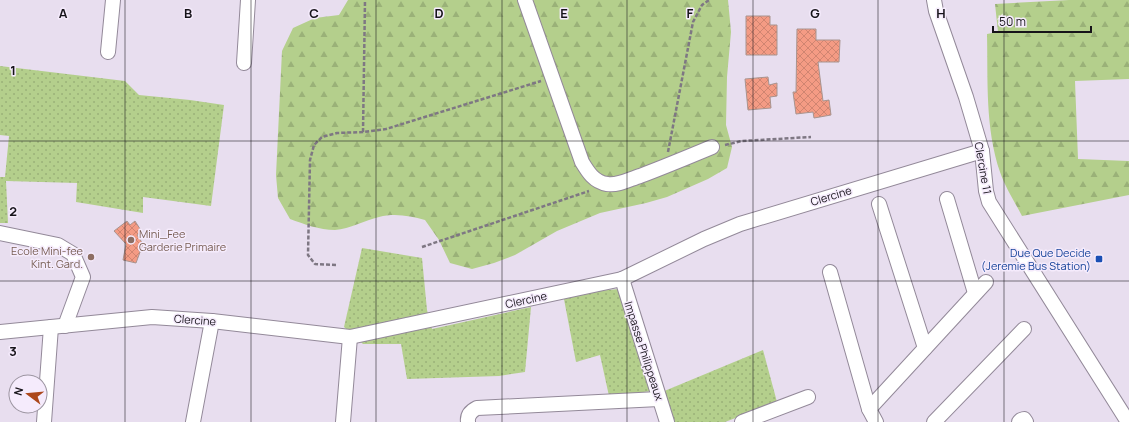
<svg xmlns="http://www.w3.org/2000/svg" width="1129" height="422" viewBox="0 0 1129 422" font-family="Manrope,sans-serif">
<defs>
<pattern id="grass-dots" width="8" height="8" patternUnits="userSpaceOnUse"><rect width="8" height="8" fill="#b4cf8c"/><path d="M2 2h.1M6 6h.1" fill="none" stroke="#9ab178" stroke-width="1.8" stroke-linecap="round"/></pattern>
<pattern id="forest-firs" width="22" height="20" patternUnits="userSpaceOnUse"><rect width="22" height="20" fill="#b4cf8c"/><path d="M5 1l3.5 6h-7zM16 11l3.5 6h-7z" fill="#9ab178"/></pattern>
<pattern id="building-cross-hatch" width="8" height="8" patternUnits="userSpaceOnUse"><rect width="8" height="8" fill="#f49b84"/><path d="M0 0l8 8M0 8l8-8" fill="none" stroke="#d08571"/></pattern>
</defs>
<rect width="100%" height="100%" fill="#e8deef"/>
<!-- grass -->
<g fill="url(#grass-dots)">
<path d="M0,66L125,81L139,95L190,100L224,105L211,206L143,197V213L76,202L77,183L6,181L8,223H0V177H5L9,136L0,135Z"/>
<path d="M362,248L422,258L427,310L432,329L531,307L525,372L499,376L407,379L401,344H363L344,327Z"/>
<path d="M619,289L652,391L609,396L600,355L576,362L563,294Z"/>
<path d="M763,350L777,402L725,422H673L662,392Z"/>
</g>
<!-- forest -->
<g fill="url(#forest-firs)">
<path d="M348,0H728L731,32L727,77L726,125L732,147L727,168L708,179L667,197L646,203L600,213L557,231L515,255L494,263L472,269L450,263L439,240L425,220C410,216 395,213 379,217C365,220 350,229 335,230C319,230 304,224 290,219L278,198L276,175L282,51L293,28L315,18L339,15Z"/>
<path d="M1069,0H1129V79L1075,81L1078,159L1129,161V195L1022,216C1015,202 1005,187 1000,172C985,128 988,80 987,34L998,32L995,4Z"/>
</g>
<!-- building -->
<g fill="url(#building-cross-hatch)" stroke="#a8948f">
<path d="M746,16H770V25H777V55H746Z"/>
<path d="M797,29H816V40H840L839,62H818L823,101L829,100L831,115L814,118L813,112L796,114L793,92H796Z"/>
<path d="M768,77L769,85L777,83V96L770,97L771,108L748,110L745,79Z"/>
<path d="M127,221L130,225L135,221L142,232L137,235L143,244L136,263L123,260L126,244L114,231Z"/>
</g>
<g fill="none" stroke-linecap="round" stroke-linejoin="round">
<defs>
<g id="minor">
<path d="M525,0L582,162C588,172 594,182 607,184C618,186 630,179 640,176C664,167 688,157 712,147"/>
<path d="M934,0L936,11L966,97L982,151L986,191L989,202L1128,422"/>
<path d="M108,52L113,0"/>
<path d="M244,63L248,0"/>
<path d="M947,199L975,293"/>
<path d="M879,204L925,348"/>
<path d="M0,233L58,245L73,254L83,277L65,326"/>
<path d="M830,272L869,409L876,422"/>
<path d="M622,279L667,422"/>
<path d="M0,332L152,317L212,321L350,337L622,279L704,239L740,224L982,151"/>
<path d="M869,409L986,282"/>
<path d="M44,422L51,327"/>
<path d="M193,422L212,321"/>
<path d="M343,422L350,337"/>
<path d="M468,422C467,415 471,411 477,408L659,399"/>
<path d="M742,422L808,397"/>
<path d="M934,422L1024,329"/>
<path d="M1019,422L1021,420L1024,419L1026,422"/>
</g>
</defs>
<!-- minor casing -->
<use href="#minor" stroke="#938999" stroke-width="16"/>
<!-- path -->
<g stroke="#7e7783" stroke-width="2.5" stroke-dasharray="4 2" stroke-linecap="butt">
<path d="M363,132L365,0"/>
<path d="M725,145L742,141L811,137"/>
<path d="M668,152L693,22L702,5L709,0"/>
<path d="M422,247L589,191"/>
<path d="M336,265L315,264L308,255L310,160L314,145L322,137L337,133L363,132L386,129L541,81"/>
</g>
<!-- minor -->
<use href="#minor" stroke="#fff" stroke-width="14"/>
</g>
<!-- grid -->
<path fill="none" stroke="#161319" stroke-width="1" stroke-opacity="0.55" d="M125,0V422M251,0V422M376,0V422M502,0V422M627,0V422M753,0V422M878,0V422M1004,0V422M0,141H1129M0,281H1129"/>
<!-- markers -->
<g fill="#8d6e63" stroke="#f5ebfc" stroke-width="1.5">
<circle cx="131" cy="240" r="4"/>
<circle cx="91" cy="257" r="4"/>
</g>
<rect fill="#1a4fb4" stroke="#f5ebfc" stroke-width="1.5" x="1095" y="255" width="8" height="8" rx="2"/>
<g text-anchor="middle" stroke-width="3" stroke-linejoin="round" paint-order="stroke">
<!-- street labels -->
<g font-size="11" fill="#161319" stroke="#f5ebfc">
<text transform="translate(983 168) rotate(80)" y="4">Clercine 11</text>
<text transform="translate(831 196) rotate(-17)" y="4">Clercine</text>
<text transform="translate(526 300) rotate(-12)" y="4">Clercine</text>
<text transform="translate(195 320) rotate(4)" y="4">Clercine</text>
<text transform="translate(644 351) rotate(72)" y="4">Impasse Philippeaux</text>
</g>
<!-- education labels -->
<g font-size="11" fill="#785e54" stroke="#f5ebfc" text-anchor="start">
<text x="139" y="238">Mini_Fee<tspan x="139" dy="13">Garderie Primaire</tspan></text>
<text x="83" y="255" text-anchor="end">Ecole Mini-fee<tspan x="83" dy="13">Kint. Gard.</tspan></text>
</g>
<!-- transit labels -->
<g font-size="11" fill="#164399" stroke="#f5ebfc" text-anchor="end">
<text x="1091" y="257">Due Que Decide<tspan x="1091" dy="13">(Jeremie Bus Station)</tspan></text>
</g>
</g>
<g font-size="13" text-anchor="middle" font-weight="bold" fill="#161319" stroke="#f5ebfc" stroke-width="3" stroke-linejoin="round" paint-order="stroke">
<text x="63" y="18">A</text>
<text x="188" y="18">B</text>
<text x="314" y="18">C</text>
<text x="439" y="18">D</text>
<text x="564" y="18">E</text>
<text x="690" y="18">F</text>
<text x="815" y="18">G</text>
<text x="941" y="18">H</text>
<text x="13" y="75">1</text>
<text x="13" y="216">2</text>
<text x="13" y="356">3</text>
</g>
<!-- north arrow -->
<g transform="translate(28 394) rotate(286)"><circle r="19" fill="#f5ebfc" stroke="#9c95a1"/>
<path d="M0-3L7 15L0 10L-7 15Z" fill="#ac471b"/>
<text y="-6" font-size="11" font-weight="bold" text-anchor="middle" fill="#161319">N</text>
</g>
<!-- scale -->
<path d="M993 26v6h98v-6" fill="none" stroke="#161319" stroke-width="2"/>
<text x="999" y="26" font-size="12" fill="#161319" stroke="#f5ebfc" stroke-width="3" paint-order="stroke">50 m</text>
</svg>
